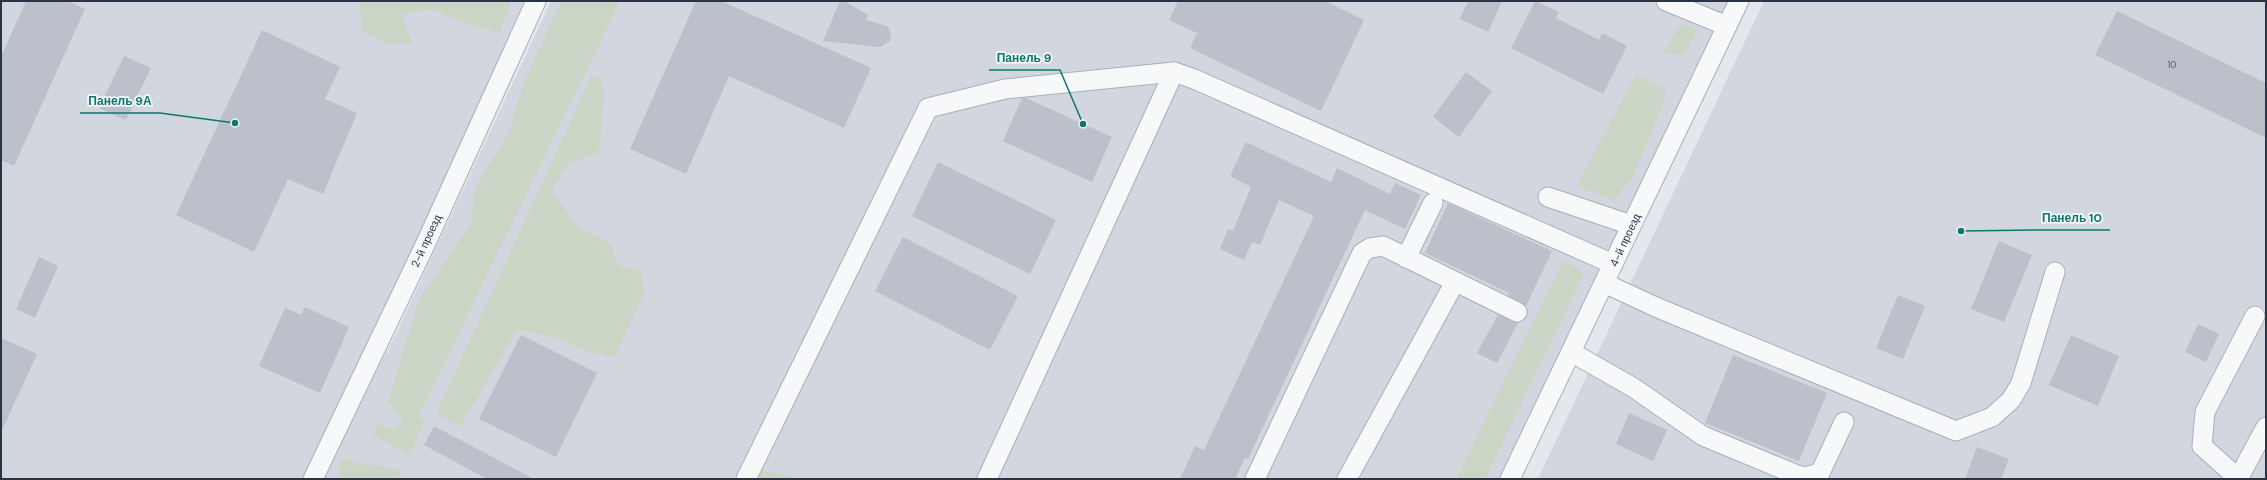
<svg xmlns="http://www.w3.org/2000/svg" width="2267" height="480" viewBox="0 0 2267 480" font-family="'DM Sans',sans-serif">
<rect width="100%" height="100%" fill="#e4e7ec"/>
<!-- built -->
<g fill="#d2d6de">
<path d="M1,1H525L308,479H1Z"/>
<path d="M551,1H1731L1507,479H319L396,334Z"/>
<path d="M1764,1H2266V479H1538Z"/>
</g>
<!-- green -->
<g fill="#c9d6c5">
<path d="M359,1H512L499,33L461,22L431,9L401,14L412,43L391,45L362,30Z"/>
<path d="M561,1H620L419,415L424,422L409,456L373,434L379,424L395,429L403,420L388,402L419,300L471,223L475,188L509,132L523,85Z"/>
<path d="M1680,24L1698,29L1685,54L1664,53Z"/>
<path d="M1636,75L1667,90L1663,104L1633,176L1613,201L1577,185Z"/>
<path d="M591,77H600L604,93L599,154L569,162L552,190L578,228L612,244C613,267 621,266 641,272L644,293L615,357L587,351L551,336L517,330L461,426L436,414Z"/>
<path d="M1564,260L1584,273L1485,479H1456Z"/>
<path d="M345,458L357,463L398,469L401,474L398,479H337L340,474L339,465Z"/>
<path d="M759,470L789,475L796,479H756Z"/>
</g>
<!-- building -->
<g fill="#bbc0ca">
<path d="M26,1H68L85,9L14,166L1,160V57Z"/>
<path d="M696,1H721L871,68L844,128L729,76L686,174L630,149Z"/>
<path d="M840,1H844L868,15L866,20L887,26L891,33L890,41L880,47L823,41Z"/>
<path d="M1178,1H1325L1364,20L1321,111L1190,48L1197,33L1169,20Z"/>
<path d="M1468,1H1502L1488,32L1460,19Z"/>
<path d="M1535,1L1559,12L1556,18L1599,40L1602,33L1627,46L1603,94L1511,48Z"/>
<path d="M2117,11L2266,83V138L2095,55Z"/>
<path d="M262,30L340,67L325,99L357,113L323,194L288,179L254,252L176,215Z"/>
<path d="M124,56L151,68L126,120L99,108Z"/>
<path d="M1466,72L1492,91L1459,137L1433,117Z"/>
<path d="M1022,98H1026L1112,137L1092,182L1003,141Z"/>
<path d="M1246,142L1331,182L1337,168L1390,194L1395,183L1421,195L1405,229L1365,210L1248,459L1245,458L1235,479H1180L1195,446L1204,450L1314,216L1279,200L1260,245L1252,242L1244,260L1220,249L1228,229L1233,231L1251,187L1230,176Z"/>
<path d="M938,162L1056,220L1030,274L912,216Z"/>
<path d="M1448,203L1552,251L1526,306L1508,295L1509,293L1425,253Z"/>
<path d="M903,237L1018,296L990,350L875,291Z"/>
<path d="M1999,241L2032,255L2004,322L1971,309Z"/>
<path d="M39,257L58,266L35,318L16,309Z"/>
<path d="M1898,295L1925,306L1903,359L1876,348Z"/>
<path d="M305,307L349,327L320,393L259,366L285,308L301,315Z"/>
<path d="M1498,315L1518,323L1497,363L1477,353Z"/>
<path d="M2198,324L2219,334L2206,362L2185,352Z"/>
<path d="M521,335L597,373L556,457L479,419Z"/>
<path d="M2071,335L2119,356L2098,406L2049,385Z"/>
<path d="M1,338L37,354L1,432Z"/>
<path d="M1733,355L1827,393L1799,461L1705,423Z"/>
<path d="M1629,413L1667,430L1653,461L1616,444Z"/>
<path d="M434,426L534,479H487L424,445Z"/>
<path d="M1977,447L2009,459L2001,479H1965Z"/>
</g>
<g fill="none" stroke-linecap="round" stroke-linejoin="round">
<defs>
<g id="minor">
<path d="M1666,1L1727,26"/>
<path d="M1548,197L1631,225"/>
<path d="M1406,258L1433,203"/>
<path d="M1604,283L1658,308L1956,431L1992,417L2011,400L2021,383L2055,272"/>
<path d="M1571,352L1634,388L1703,436L1797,475L1806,477L1820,473L1844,422"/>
<path d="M313,479L425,245L536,1"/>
<path d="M746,479L928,108L1005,89L1174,72L1194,79L1613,264"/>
<path d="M987,479L1174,72"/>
<path d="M1255,479L1362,253L1370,248L1383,246L1517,312"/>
<path d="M1347,479L1455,282"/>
<path d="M1510,479L1739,1"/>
<path d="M2238,479L2266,427"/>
<path d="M2239,479L2202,446L2205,412L2255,316"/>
</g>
</defs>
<!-- minor casing -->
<use href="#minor" stroke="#a9aeb7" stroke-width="21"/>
<!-- minor -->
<use href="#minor" stroke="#f7f8fa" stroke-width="19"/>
</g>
<g text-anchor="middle" stroke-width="3.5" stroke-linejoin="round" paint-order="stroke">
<!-- number labels -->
<g font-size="9" fill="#4f5766">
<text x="2172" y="68">10</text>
</g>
<!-- street labels -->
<g font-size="11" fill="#2b3445" stroke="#f4f6f9">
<text transform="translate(1625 240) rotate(-65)" y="4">4-й проезд</text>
<text transform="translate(426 241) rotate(-65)" y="4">2-й проезд</text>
</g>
</g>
<!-- callouts -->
<path fill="none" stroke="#0f766e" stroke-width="1.5" d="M1083 124L1060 70H989M235 123L160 113H80M1961 231L2034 230H2110"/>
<g fill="#0f766e" stroke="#f4f6f9" stroke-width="1.5">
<circle cx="1083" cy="124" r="4"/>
<circle cx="235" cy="123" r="4"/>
<circle cx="1961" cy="231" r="4"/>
</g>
<g font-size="12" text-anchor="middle" font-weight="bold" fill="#0f766e" stroke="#f4f6f9" stroke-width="3.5" stroke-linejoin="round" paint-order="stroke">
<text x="1024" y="62">Панель 9</text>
<text x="120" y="105">Панель 9А</text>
<text x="2072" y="222">Панель 10</text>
</g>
<!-- border -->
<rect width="2267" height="480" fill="none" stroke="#2b3445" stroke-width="4"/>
</svg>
